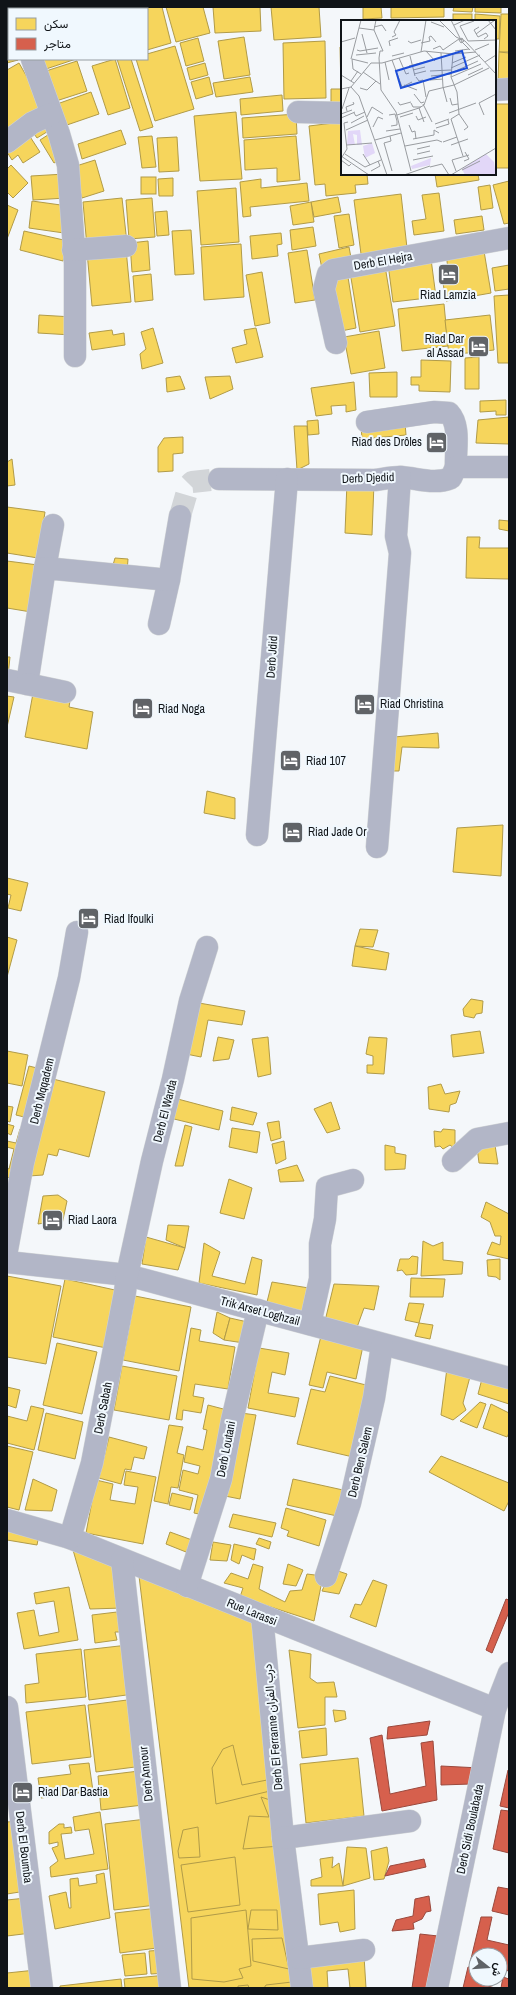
<svg xmlns="http://www.w3.org/2000/svg" width="516" height="1995" viewBox="0 0 516 1995" font-family="'Archivo Narrow',Vazirmatn,sans-serif">
<rect width="100%" height="100%" fill="#f4f7fa"/>
<!-- homes -->
<g fill="#f6d55c" stroke="#b19b48">
<path d="M22,7H66L60,9H23Z"/>
<path d="M131,7H162L171,43L147,50V9H131Z"/>
<path d="M166,7H203L210,33L176,42Z"/>
<path d="M213,7H260L261,31L215,33Z"/>
<path d="M271,7H319L321,37L274,40Z"/>
<path d="M363,7H381L382,18L363,19Z"/>
<path d="M391,7H444V17L391,18Z"/>
<path d="M454,7H473L472,12L453,11Z"/>
<path d="M475,7H501V13L475,12Z"/>
<rect x="453" y="14" width="19" height="7"/>
<path d="M475,14L500,16L499,39H495V21H475Z"/>
<path d="M501,14H509V52H499Z"/>
<path d="M9,36V59L18,60L7,63V37Z"/>
<path d="M244,37L250,75L224,79L218,41Z"/>
<path d="M198,38L204,61L186,66L180,43Z"/>
<path d="M325,41L326,98L284,99L283,43Z"/>
<path d="M175,46L194,109L155,121L136,59H147V54Z"/>
<path d="M340,47H342V105H331V89H341Z"/>
<path d="M499,52L509,53V83H498Z"/>
<path d="M39,59H76L43,70Z"/>
<path d="M115,59L130,108L108,115L92,66Z"/>
<path d="M117,59H131L153,127L140,131Z"/>
<path d="M77,61L87,91L53,102L43,72Z"/>
<path d="M19,63L47,112L11,133L7,125V70Z"/>
<path d="M205,63L208,75L190,80L187,68Z"/>
<path d="M209,77L213,94L196,99L191,82Z"/>
<path d="M250,77L253,92L216,97L213,83Z"/>
<path d="M91,92L99,114L64,126L57,104Z"/>
<path d="M282,95L283,111L241,115L240,99Z"/>
<rect x="495" y="104" width="14" height="64"/>
<path d="M236,112L242,179L200,181L194,116Z"/>
<path d="M296,114L297,134L243,138L242,118Z"/>
<path d="M43,118L50,130L37,138L29,127Z"/>
<path d="M342,122V174H367L368,184L355,185L356,193L326,196L325,184L315,185L309,126Z"/>
<path d="M121,130L126,144L82,159L78,144Z"/>
<path d="M27,132L40,152L23,163L18,155L12,160L7,152Z"/>
<path d="M51,133L64,157L54,163L40,140Z"/>
<path d="M152,136L156,167L142,168L138,137Z"/>
<path d="M296,136L300,180L277,182V168L245,170L244,140Z"/>
<path d="M177,137L179,171L159,172L157,138Z"/>
<path d="M95,160L104,191L82,198L73,167Z"/>
<path d="M11,165L28,183L13,198L7,192V169Z"/>
<path d="M65,174L66,198L33,200L31,176Z"/>
<path d="M435,174H478L479,180L437,187Z"/>
<rect x="141" y="177" width="15" height="17"/>
<path d="M173,178V196H159L158,179Z"/>
<path d="M261,179V188L307,183L309,201L250,207L251,216L243,217L240,182Z"/>
<path d="M509,181V223L504,224L493,185Z"/>
<path d="M490,185L493,208L481,210L478,187Z"/>
<path d="M236,188L239,242L201,245L197,191Z"/>
<path d="M439,193L444,231L414,235L412,221L426,219L422,195Z"/>
<path d="M401,194L407,248L361,254L354,200Z"/>
<path d="M338,197L341,212L314,217L311,202Z"/>
<path d="M122,198L127,243L87,247L83,202Z"/>
<path d="M152,198L155,237L129,239L126,200Z"/>
<path d="M32,201L68,206L64,233L29,228Z"/>
<path d="M311,202L314,222L293,225L290,206Z"/>
<path d="M7,205L18,210L7,239Z"/>
<path d="M167,211L169,235L157,236L155,212Z"/>
<path d="M349,214L354,245L339,248L334,216Z"/>
<path d="M482,216L484,230L456,234L454,220Z"/>
<path d="M313,227L316,246L292,250L290,230Z"/>
<path d="M191,230L194,274L175,275L172,231Z"/>
<path d="M24,231L68,241L63,261L20,250Z"/>
<path d="M281,233L282,244L277,245L278,256L252,259L250,236Z"/>
<path d="M148,241L150,270L132,272L130,243Z"/>
<path d="M241,244L244,297L204,300L201,247Z"/>
<path d="M483,245L491,293L446,301L441,271L448,270L446,252Z"/>
<path d="M349,247L352,263L322,269L319,254Z"/>
<path d="M126,249L131,302L92,306L87,252Z"/>
<path d="M307,250L315,300L295,303L288,253Z"/>
<path d="M431,259L436,297L393,302L388,264Z"/>
<path d="M509,265V289L495,291L492,268Z"/>
<path d="M385,266L395,326L360,332L350,272Z"/>
<path d="M262,272L270,323L255,326L246,275Z"/>
<path d="M151,274L153,300L135,302L133,276Z"/>
<path d="M348,277L356,328L341,331L332,280Z"/>
<path d="M509,295V363H498L494,296Z"/>
<path d="M444,304L448,346L402,351L398,309Z"/>
<path d="M39,315L73,317L72,335L38,333Z"/>
<path d="M490,315L494,350L449,355L445,320Z"/>
<path d="M153,328L163,363L142,369L140,354L146,349L141,332Z"/>
<path d="M256,328L263,357L236,363L232,348L247,344L244,330Z"/>
<path d="M112,330L113,335L124,333L125,345L92,350L89,333Z"/>
<path d="M379,331L385,368L351,374L344,337Z"/>
<path d="M479,357V389H465V358Z"/>
<path d="M421,360L451,361L450,392L419,391V385H411V377H421Z"/>
<path d="M397,372V397H370L369,373Z"/>
<path d="M180,376L185,389L167,392L166,378Z"/>
<path d="M230,376L233,389L210,399L205,377Z"/>
<path d="M354,382L356,410L346,412V405L331,406L332,414L316,416L311,388Z"/>
<path d="M506,400V415H496V411L480,412V401Z"/>
<path d="M509,417V444L476,443L478,420Z"/>
<path d="M318,420L319,434L308,435L307,421Z"/>
<path d="M405,423L406,435L362,439L361,426Z"/>
<path d="M294,426H307L309,464L297,470Z"/>
<path d="M183,437V453L173,454V471L158,472V447L164,438Z"/>
<path d="M12,459L15,485L7,486V462Z"/>
<path d="M347,482L374,483L372,535L345,533Z"/>
<path d="M7,507L45,512L38,558L7,553Z"/>
<path d="M499,520L509,521V531L499,529Z"/>
<path d="M467,537H480L479,548H509V579L466,578Z"/>
<path d="M115,558L128,559L127,572H111Z"/>
<path d="M7,561L38,565L31,612L7,608Z"/>
<path d="M7,657H10L8,676L7,675Z"/>
<path d="M34,688L71,695L69,707L93,712L87,749L25,737Z"/>
<path d="M7,696L14,697L7,727Z"/>
<path d="M438,733L439,748L402,747L399,771H388L394,737Z"/>
<path d="M207,791L235,798V819L204,813Z"/>
<path d="M503,825L501,876L453,872L457,828Z"/>
<path d="M7,878L28,883L21,911L8,908L11,895L7,894Z"/>
<path d="M360,929L378,930L373,947L355,946Z"/>
<path d="M7,937L17,940L7,977Z"/>
<path d="M355,946L389,953L386,970L352,966Z"/>
<path d="M471,999L483,1001L482,1013L476,1014L474,1018L464,1016L463,1009Z"/>
<path d="M199,1003L245,1011L242,1025L208,1020L201,1057L186,1054Z"/>
<path d="M480,1031L484,1053L453,1057L451,1035Z"/>
<path d="M218,1037L234,1040L229,1059L213,1061Z"/>
<path d="M268,1037L271,1074L258,1077L252,1039Z"/>
<path d="M369,1037L387,1038L384,1074L367,1073V1065H373V1056L366,1054Z"/>
<path d="M7,1051L28,1055L22,1086L7,1083Z"/>
<path d="M29,1066L41,1069L28,1118L16,1115Z"/>
<path d="M53,1079L105,1092L89,1157L59,1149L57,1156L48,1154L43,1175L29,1176Z"/>
<path d="M441,1084L445,1094L460,1091L456,1103L450,1105L449,1112L429,1109L428,1087Z"/>
<path d="M174,1098L223,1111L219,1130L170,1118Z"/>
<path d="M331,1102L340,1129L327,1133L314,1109Z"/>
<path d="M7,1106L13,1107L10,1122L7,1121Z"/>
<path d="M232,1107L257,1113L253,1125L230,1120Z"/>
<path d="M279,1121L281,1138L271,1141L267,1123Z"/>
<path d="M7,1124L14,1126L11,1135L7,1133Z"/>
<path d="M185,1125L192,1127L183,1166H175Z"/>
<path d="M232,1128L260,1132L257,1153L229,1147Z"/>
<path d="M20,1129L28,1131L15,1180L7,1177V1168L9,1169L14,1149L7,1147V1141L16,1143Z"/>
<path d="M443,1129L455,1130V1149L450,1145L443,1149L440,1146L435,1147L434,1131L441,1132Z"/>
<path d="M494,1139L498,1164L479,1163L477,1147Z"/>
<path d="M284,1141L286,1159L276,1164L272,1144Z"/>
<path d="M385,1145L395,1147V1153L406,1155L405,1169L385,1170Z"/>
<path d="M297,1165L304,1181L280,1182L278,1170Z"/>
<path d="M229,1179L252,1188L244,1219L220,1213Z"/>
<path d="M58,1195L67,1201L61,1229L51,1222L38,1224L43,1196Z"/>
<path d="M486,1202L509,1214V1259L487,1254L492,1242L500,1245L501,1236H495L490,1222L481,1217Z"/>
<path d="M168,1225L189,1226L185,1248L166,1240Z"/>
<path d="M146,1237L185,1248L178,1270L142,1264Z"/>
<path d="M423,1241L433,1246L443,1242V1260L463,1262L462,1274L421,1276Z"/>
<path d="M204,1243L220,1252L212,1276L245,1284L252,1257L262,1260L257,1295L199,1283Z"/>
<path d="M412,1256L418,1257L417,1274L406,1275L402,1270L397,1271L400,1259H409Z"/>
<path d="M500,1259V1280L496,1277L488,1276L487,1260Z"/>
<path d="M7,1276L61,1286L46,1364L7,1357Z"/>
<path d="M411,1278L445,1279L443,1297H410Z"/>
<path d="M65,1279L124,1292L111,1349L53,1337Z"/>
<path d="M272,1282L315,1289L309,1313L267,1302Z"/>
<path d="M334,1284L379,1286L374,1310L364,1308L356,1330L325,1321Z"/>
<path d="M135,1296L191,1307L179,1371L123,1360Z"/>
<path d="M409,1303L424,1304L419,1323L405,1320Z"/>
<path d="M217,1312L230,1318L224,1340L213,1333Z"/>
<path d="M230,1318L252,1323L244,1343L224,1340Z"/>
<path d="M419,1323L433,1325L430,1339L415,1336Z"/>
<path d="M191,1328L201,1330L199,1341L235,1347L228,1389L195,1384L193,1396L204,1398L201,1413L183,1410L182,1420L176,1419Z"/>
<path d="M321,1336L363,1346L356,1379L327,1372L323,1388L309,1385Z"/>
<path d="M57,1343L97,1352L82,1414L43,1405Z"/>
<path d="M259,1348L289,1353L285,1375L272,1372L268,1393L299,1398L295,1417L248,1408Z"/>
<path d="M122,1366L177,1376L169,1420L114,1410Z"/>
<path d="M447,1368L471,1373L463,1403L466,1410L453,1420L441,1415Z"/>
<path d="M483,1375L509,1382V1404L478,1394Z"/>
<path d="M330,1376L370,1386L353,1457L297,1444L311,1389L325,1392Z"/>
<path d="M7,1387L20,1390L16,1408L7,1405Z"/>
<path d="M480,1402L486,1404L477,1428L460,1421Z"/>
<path d="M491,1404L509,1413V1433L507,1437L483,1428Z"/>
<path d="M208,1405L231,1411L208,1516L194,1513L198,1495L179,1490L183,1470L198,1474L200,1466L184,1462L187,1446L203,1450L207,1430L203,1429Z"/>
<path d="M31,1406L44,1409L34,1450L7,1443V1416L27,1421Z"/>
<path d="M46,1413L83,1422L75,1459L38,1450Z"/>
<path d="M241,1413L256,1415L240,1499L225,1496Z"/>
<path d="M169,1425L183,1427L177,1453L184,1455L178,1488L171,1487L168,1504L154,1501Z"/>
<path d="M109,1437L147,1447L144,1459L134,1457L131,1470L125,1469L121,1484L99,1478Z"/>
<path d="M7,1446L33,1452L19,1510L7,1507Z"/>
<path d="M441,1456L509,1483V1501L504,1511L429,1472Z"/>
<path d="M126,1471L156,1477L143,1544L86,1533L96,1480L113,1484L110,1500L135,1504L138,1487L124,1485Z"/>
<path d="M33,1479L57,1490L52,1511L25,1510Z"/>
<path d="M293,1479L343,1490L337,1516L287,1505Z"/>
<path d="M172,1493L193,1498L190,1510L169,1505Z"/>
<path d="M286,1508L326,1520L319,1546L287,1536L289,1531L281,1528Z"/>
<path d="M233,1514L276,1523L272,1537L229,1527Z"/>
<path d="M7,1525L40,1530L37,1545L7,1540Z"/>
<path d="M170,1532L192,1540L186,1552L166,1544Z"/>
<path d="M259,1538L271,1542L269,1549L256,1544Z"/>
<path d="M213,1542L231,1545L227,1561L210,1560Z"/>
<path d="M71,1543L119,1562L123,1608L90,1609Z"/>
<path d="M234,1544L256,1549L254,1560L242,1555L239,1564L231,1560Z"/>
<path d="M253,1564L263,1567L259,1589L285,1602L290,1591L302,1590L307,1574L323,1576L314,1621L240,1597L243,1588L224,1583L231,1573L248,1579Z"/>
<path d="M288,1564L303,1570L296,1586L283,1584Z"/>
<path d="M332,1569L347,1574L339,1594L322,1591Z"/>
<path d="M139,1576L255,1623L296,1988H189Z"/>
<path d="M373,1580L387,1585L376,1627L350,1617L355,1604L361,1605Z"/>
<path d="M69,1587L78,1640L24,1649L17,1613L34,1610L39,1636L59,1632L54,1601L36,1604L34,1593Z"/>
<path d="M117,1612L120,1632H115L117,1640L95,1643L92,1615Z"/>
<path d="M128,1645L134,1694L89,1700L84,1650Z"/>
<path d="M81,1649L86,1697L26,1703L25,1685L39,1683L36,1654Z"/>
<path d="M289,1650L311,1654L310,1678L317,1683L334,1682L337,1697H325V1725L298,1728Z"/>
<path d="M135,1699L143,1766L96,1772L88,1705Z"/>
<path d="M85,1705L91,1757L32,1764L26,1712Z"/>
<path d="M333,1710L345,1711L346,1719L335,1722Z"/>
<path d="M326,1728L327,1755L302,1758L299,1731Z"/>
<path d="M233,1745L242,1785L267,1780L270,1791L216,1804L212,1768L223,1749Z"/>
<path d="M358,1758L364,1816L306,1823L300,1764Z"/>
<path d="M89,1763L93,1791L41,1798L38,1778L71,1774L69,1765Z"/>
<path d="M139,1771L143,1805L101,1810L98,1776Z"/>
<path d="M261,1797L270,1800L280,1846L243,1849L249,1816L269,1817Z"/>
<path d="M100,1812L108,1869L51,1877L50,1867L58,1861L52,1848L58,1846V1842L49,1844V1832L59,1824H64V1828L71,1827L72,1833L61,1834L65,1859L94,1854L89,1829L75,1831L73,1817Z"/>
<path d="M146,1819L156,1905L114,1910L105,1824Z"/>
<path d="M18,1821L26,1891L7,1894V1822Z"/>
<path d="M198,1827L200,1857L179,1858L178,1851L183,1830Z"/>
<path d="M347,1847L366,1848L370,1878L343,1886Z"/>
<path d="M387,1847L389,1861L384,1879L374,1880L371,1851Z"/>
<path d="M235,1857L240,1905L188,1912L181,1865Z"/>
<path d="M333,1857L332,1868L339,1863L343,1886H311V1880L322,1877L320,1859Z"/>
<path d="M104,1873L110,1918L55,1929L49,1896L66,1892L69,1908H71L70,1879L78,1878L79,1886L97,1883L96,1875Z"/>
<path d="M354,1890L355,1929L340,1932L338,1922L320,1925L318,1894Z"/>
<path d="M26,1898L31,1933L7,1936V1900Z"/>
<path d="M158,1908L164,1947L120,1953L115,1913Z"/>
<path d="M246,1910L251,1966L239,1969L243,1978L224,1982L192,1979L191,1918Z"/>
<path d="M251,1910H277L278,1930L248,1929Z"/>
<path d="M282,1938L289,1969L253,1961L252,1939Z"/>
<path d="M164,1950L166,1973L151,1974L149,1951Z"/>
<path d="M145,1953L147,1974L125,1976L122,1955Z"/>
<path d="M364,1956L366,1988H350L348,1969L327,1971L328,1988H309L307,1964Z"/>
<path d="M36,1970L38,1988H7V1973Z"/>
<path d="M167,1975L168,1988H125L124,1979Z"/>
<path d="M121,1979L122,1988H60V1986Z"/>
<path d="M292,1982L293,1988H264L266,1985Z"/>
<path d="M248,1985L249,1988H238V1986Z"/>
</g>
<!-- shops -->
<g fill="#d6604d" stroke="#9b493d">
<path d="M506,1599L509,1600V1612L492,1653L486,1650Z"/>
<path d="M430,1721L427,1735L387,1739L388,1727Z"/>
<path d="M382,1735L390,1794L426,1786L421,1743L433,1741L437,1800L382,1811L370,1738Z"/>
<path d="M441,1766L480,1768L471,1784L441,1785Z"/>
<path d="M508,1770L509,1771V1808L500,1806Z"/>
<path d="M501,1810L509,1811V1853L493,1849Z"/>
<path d="M424,1859L426,1867L385,1876L390,1866Z"/>
<path d="M498,1887L509,1889V1915L492,1911Z"/>
<path d="M429,1896L431,1911L426,1912L422,1919L413,1923L414,1929L392,1931L396,1920L413,1916L415,1899Z"/>
<path d="M481,1917H492L487,1940L509,1945V1971L500,1969V1955H476V1964L470,1963Z"/>
<path d="M420,1934L438,1936L431,1988H412Z"/>
<path d="M468,1967L476,1968V1979H489L488,1986L495,1988H463Z"/>
<path d="M503,1977L509,1979V1988H501Z"/>
</g>
<g fill="none" stroke-linecap="round" stroke-linejoin="round">
<!-- minor-tunnel -->
<path stroke="#d2d5d8" stroke-width="22" stroke-dasharray="22 11" stroke-linecap="butt" d="M180,516L189,485L192,482L219,479"/>
<defs>
<g id="minor">
<path d="M71,9L76,7"/>
<path d="M32,59L59,134L68,165L75,263V356"/>
<path d="M495,90L509,89"/>
<path d="M298,112L342,113"/>
<path d="M7,142L32,123L51,114"/>
<path d="M73,250L126,246"/>
<path d="M336,343L324,289L328,274L333,270L509,238"/>
<path d="M367,422L434,412L449,413C461,426 455,450 456,467"/>
<path d="M219,479L375,480C383,479 392,477 400,477C418,478 434,485 451,478L456,467H509"/>
<path d="M45,568L53,525"/>
<path d="M159,624L169,580"/>
<path d="M7,680L27,684L45,568L169,580L180,516"/>
<path d="M27,684L65,692"/>
<path d="M257,835L287,479"/>
<path d="M377,847L400,553L396,536L400,477"/>
<path d="M453,1161L477,1139L509,1133"/>
<path d="M7,1250L23,1163L69,978L77,932"/>
<path d="M7,1262L127,1275L509,1378"/>
<path d="M310,1324L320,1279V1244L325,1219L327,1187L353,1180"/>
<path d="M7,1520L70,1538L495,1709"/>
<path d="M70,1538L92,1463L125,1292L127,1275L152,1161L173,1079L190,1001L207,947"/>
<path d="M122,1560L170,1988"/>
<path d="M326,1576L350,1503L374,1398L382,1345"/>
<path d="M187,1586L221,1479L232,1420L258,1310"/>
<path d="M262,1616L283,1838L302,1988"/>
<path d="M7,1707L42,1988"/>
<path d="M283,1838L410,1821"/>
<path d="M299,1958L364,1950"/>
<path d="M437,1988L495,1709L509,1673"/>
</g>
</defs>
<!-- minor casing -->
<use href="#minor" stroke="#d0d3d5" stroke-width="23"/>
<!-- minor -->
<use href="#minor" stroke="#b2b6c7" stroke-width="22"/>
</g>
<!-- icons -->
<defs>
<symbol id="hotel-square" viewBox="-11 -11 22 22"><rect x="-9" y="-9" width="18" height="18" rx="4" fill="#606367" stroke="#f0f8fe"/><path d="M-6-4.5h1.5V1H6V5H4.5V3h-9V5H-6ZM-4 0a1.8 1.8 0 1 1 3.6 0ZM.5 0V-2.5h3Q6-2.5 6 0Z" fill="#fff"/></symbol>
</defs>
<g fill-rule="evenodd">
<use href="#hotel-square" x="436" y="262" width="25" height="25"/>
<use href="#hotel-square" x="466" y="334" width="25" height="25"/>
<use href="#hotel-square" x="424" y="430" width="25" height="25"/>
<use href="#hotel-square" x="352" y="692" width="25" height="25"/>
<use href="#hotel-square" x="130" y="696" width="25" height="25"/>
<use href="#hotel-square" x="278" y="748" width="25" height="25"/>
<use href="#hotel-square" x="280" y="820" width="25" height="25"/>
<use href="#hotel-square" x="76" y="906" width="25" height="25"/>
<use href="#hotel-square" x="40" y="1208" width="25" height="25"/>
<use href="#hotel-square" x="10" y="1780" width="25" height="25"/>
</g>
<g text-anchor="middle" stroke-width="4" stroke-linejoin="round" paint-order="stroke">
<!-- street labels -->
<g font-size="12" fill="#101418" stroke="#f0f8fe">
<text transform="translate(383 261) rotate(-10)" y="4">Derb El Hejra</text>
<text transform="translate(368 478) rotate(-2)" y="4">Derb Djedid</text>
<text transform="translate(272 657) rotate(-86)" y="4">Derb Jdid</text>
<text transform="translate(42 1091) rotate(-76)" y="4">Derb Mqqadem</text>
<text transform="translate(165 1111) rotate(-76)" y="4">Derb El Warda</text>
<text transform="translate(260 1311) rotate(15)" y="4">Trik Arset Loghzail</text>
<text transform="translate(103 1408) rotate(-79)" y="4">Derb Sabah</text>
<text transform="translate(226 1449) rotate(-79)" y="4">Derb Loutani</text>
<text transform="translate(360 1462) rotate(-77)" y="4">Derb Ben Salem</text>
<text transform="translate(252 1612) rotate(22)" y="4">Rue Larassi</text>
<text transform="translate(273 1727) rotate(-95)" y="4">Derb El Ferranne درب الفران</text>
<text transform="translate(146 1774) rotate(-96)" y="4">Derb Annour</text>
<text transform="translate(470 1829) rotate(-78)" y="4">Derb Sidi Boulabada</text>
<text transform="translate(24 1847) rotate(83)" y="4">Derb El Boumba</text>
</g>
<!-- poi labels -->
<g font-size="12" fill="#101418" stroke="#f0f8fe" text-anchor="start">
<text x="448" y="299" text-anchor="middle">Riad Lamzia</text>
<text x="464" y="343" text-anchor="end">Riad Dar<tspan x="464" dy="14">al Assad</tspan></text>
<text x="422" y="446" text-anchor="end">Riad des Drôles</text>
<text x="380" y="708">Riad Christina</text>
<text x="158" y="713">Riad Noga</text>
<text x="306" y="765">Riad 107</text>
<text x="308" y="836">Riad Jade Or</text>
<text x="104" y="923">Riad Ifoulki</text>
<text x="68" y="1224">Riad Laora</text>
<text x="38" y="1796">Riad Dar Bastia</text>
</g>
</g>
<!-- overview -->
<g transform="translate(341 20)">
<rect width="155" height="155" fill="#f4f7fa"/>
<path d="M19,110L21,125H16V115L12,114L14,125H6L7,111Z" fill="#e2d7f8"/>
<path d="M145,134L153,142L155,155H124L121,149Z" fill="#e2d7f8"/>
<path d="M31,123L34,133L24,138L22,126ZM90,138L89,145L71,149L70,146Z" fill="#e2d7f8"/>
<path fill="none" stroke="#999ca0" stroke-width="1" d="M35,0L33,10L42,31H39L38,38L40,70L55,92L70,151M98,0L115,17L124,21L155,54M110,0L121,22L129,30M147,0L155,10M90,2L103,7M113,5L124,0M33,7L41,5L45,11M138,7L133,10L137,17L145,13L147,16L143,19M18,8L33,10M21,14L26,33M135,14L154,0M51,17L55,15L53,12L59,0M121,18L123,21L120,23L118,20ZM67,21L70,23L80,20M127,21L119,6L133,1M127,21L155,20M0,22L14,18M80,23L89,21L88,17L90,16L95,22M49,26L48,21L57,18M92,29L99,26L102,30L118,19M16,30L19,31L37,28M134,30L148,24M85,31L94,41M114,31L128,29M80,32L85,0M100,33L102,67L106,82M112,34L110,57L116,72L118,94L110,99L122,136M15,35L35,33M51,36L63,33M69,36L74,56M58,38L65,54L68,53M10,39L20,0M11,39L12,49L20,54M11,39L27,43M51,40L61,67L71,62M44,42L48,60M144,42L155,35M111,43L125,37M68,46L87,41M110,48L139,35M72,50L84,47M89,51L110,50M22,52L39,64M110,53L137,41M73,54L85,51M0,55L13,63M127,55L142,48M90,56L110,54M75,57L78,61L82,60L85,77M110,57L140,44M89,60L102,59M10,61L17,51M63,65L76,70M10,67L18,76L46,155M19,68L26,70L35,61M0,69L10,67L30,43H41L83,31L112,34L135,32M73,74L80,83L83,82M109,78L111,85L117,84M57,82L59,85L70,82M70,83L72,87H80M82,84L91,102M0,89V94L11,90M1,89L8,68M6,91L5,87L13,84L12,82M13,93L15,96L24,92M108,93L135,83M118,94L127,107L123,110M48,95L54,94L56,101V105L50,106M56,95L78,88M143,95L138,83L155,74M75,96L77,100L85,97M26,97L31,87L42,94M59,97L72,93M0,98L14,92M83,102L78,88L83,85L88,71L113,65L148,48M10,103L23,96M94,104L108,99M68,105L71,112L74,111L75,119M32,107L37,97L42,99M95,108L108,104L107,100M5,110L27,100M45,111L59,109M49,116L50,121L43,123L51,151M72,119L93,115V110L98,113M34,120L60,113M102,122L116,117M6,125L31,123M110,125L127,119M64,126L96,120L101,122M76,129L89,126M4,134L24,147L40,140M22,134L29,145M76,134L89,131M0,136L28,155M1,137L6,129L3,103L7,102M0,140L8,146L10,144M72,140L92,136M123,141L128,139L124,132M89,147L101,144L108,155M121,150L139,141M30,151L39,146L37,141M115,151L111,140L128,135M63,155L89,146M110,155L155,128"/>
<path fill="#1d4ed8" fill-opacity="0.15" stroke="#1d4ed8" stroke-width="2" d="M121,31L126,48L60,68L55,51Z"/>
<rect width="155" height="155" fill="none" stroke="#101418" stroke-width="2"/>
</g>
<!-- border -->
<rect width="516" height="1995" fill="none" stroke="#101418" stroke-width="16"/>
<!-- legend -->
<rect x="8" y="8" width="140" height="52" fill="#f0f8fe" stroke="#969da2"/>
<rect x="16" y="18" width="20" height="12" fill="#f6d55c" stroke="#969da2"/>
<text x="44" y="28" font-size="12" fill="#101418">سكن</text>
<rect x="16" y="38" width="20" height="12" fill="#d6604d" stroke="#969da2"/>
<text x="44" y="48" font-size="12" fill="#101418">متاجر</text>
<!-- north arrow -->
<g transform="translate(488 1967) rotate(107)"><circle r="19" fill="#f0f8fe" stroke="#969da2"/>
<path d="M0-3L7 15L0 10L-7 15Z" fill="#606367"/>
<text y="-6" font-size="11" font-weight="bold" text-anchor="middle" fill="#101418">ش</text>
</g>
</svg>
